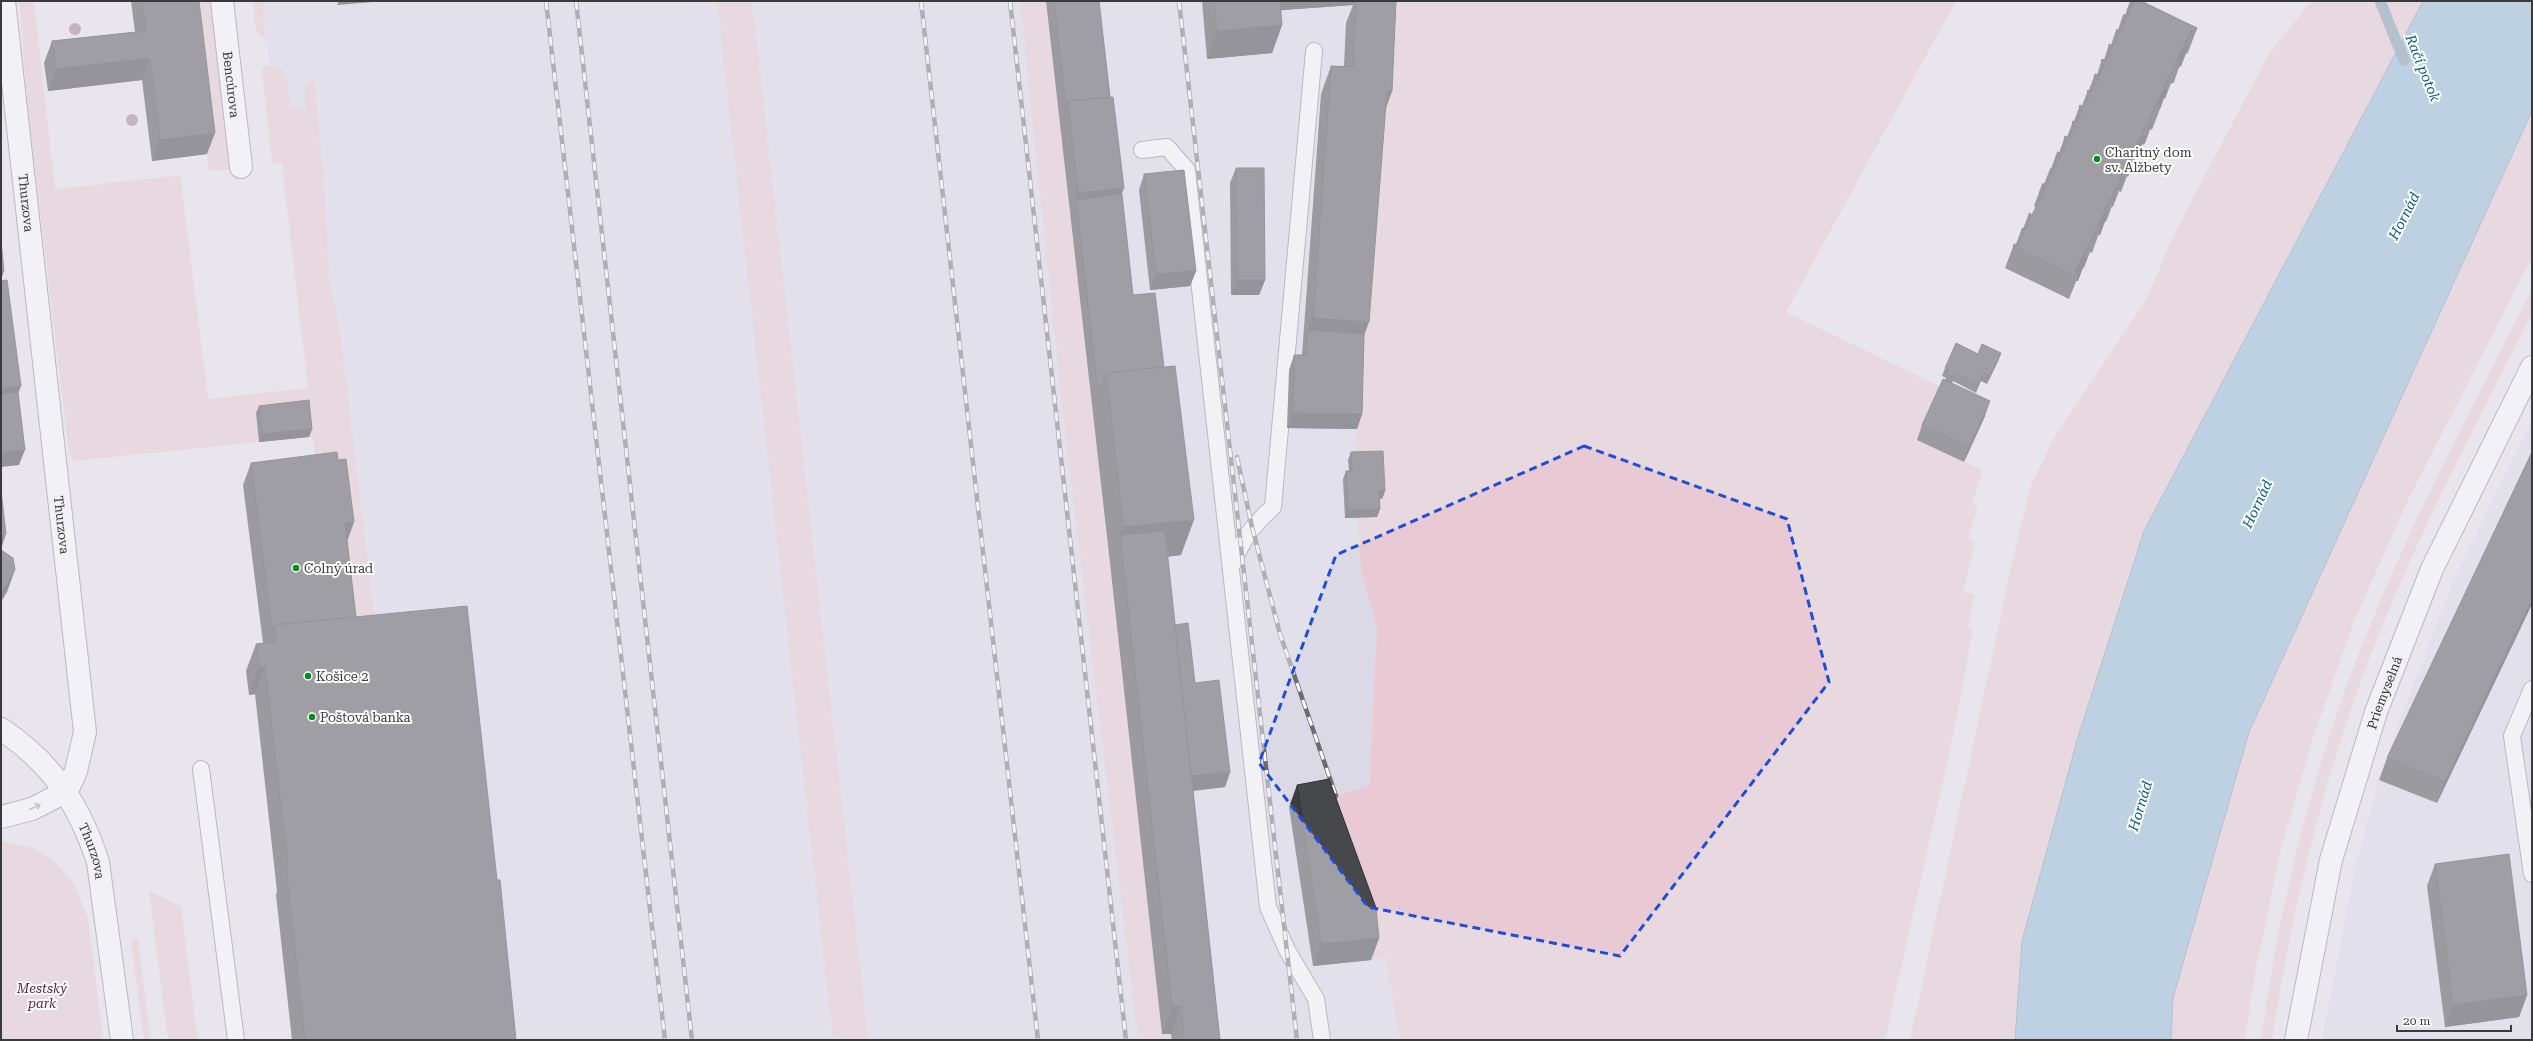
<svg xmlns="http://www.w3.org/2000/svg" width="2533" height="1041" viewBox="0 0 2533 1041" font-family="'Roboto Serif',serif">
<rect width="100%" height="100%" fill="#e8e6ec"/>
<!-- built -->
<g fill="#dcd9e6">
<path d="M262,1H1387L1357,372L1356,460L1377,517L1357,518L1361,572L1377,628L1369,785L1322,801L1371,960L1385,958L1400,1040H503L349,644L308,388Z"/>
<path d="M2532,419V1040H2322L2356,864L2379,780L2399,722L2453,582Z"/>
</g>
<!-- green -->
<g fill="#e9c9d3">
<path d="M19,1H34L55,189L180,175L208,399L308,388L282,163L272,164L262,71L263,67C288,57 289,93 292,108L305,109V86L314,79L324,184L329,278L340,332L377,641L349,644L317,476L313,437H309L306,408L256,413L259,442L75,461L69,454L28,110Z"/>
<path d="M189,1H211L231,169L209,171Z"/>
<path d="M253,1H262L266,39C252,34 254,14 253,1Z"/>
<path d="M717,1H752L868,1040H833Z"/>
<path d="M1020,1H1046L1110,563L1172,1040H1138L1064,422Z"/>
<path d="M1387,1H1956L1786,312L1941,387L1964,462L1983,470L1972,503L1978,506L1968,539L1975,542L1963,591L1974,595L1968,627L1973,629L1954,732L1885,1040H1400L1385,958L1371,960L1368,930L1322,801L1369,785L1377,628L1361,572L1357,518L1377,517L1356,460L1357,372Z"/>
<path d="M2312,1H2423L2144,531L2078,737L2022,941L2015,1040H1910L2015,549L2031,485L2053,440L2145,302L2174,235L2269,53Z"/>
<path d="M2532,111V257L2408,500L2354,621L2312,741L2282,845L2254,978L2245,1040H2171L2173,998L2249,732Z"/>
<path d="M2532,290V314C2469,437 2404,561 2357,692C2317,805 2290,922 2272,1040H2261C2280,899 2315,759 2369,628C2416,512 2475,401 2532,290Z"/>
<path d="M1,841L33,848L54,861L74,884L88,918L103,1040H1Z"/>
<path d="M149,891L181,906L198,1040H168Z"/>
<path d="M134,938L138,939L151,1040H144L131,943Z"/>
</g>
<!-- water -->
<path fill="#8bb9d6" stroke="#7393a8" d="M2423,1H2532V111L2249,732L2173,998L2171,1040H2015L2022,941L2078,737L2144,531Z"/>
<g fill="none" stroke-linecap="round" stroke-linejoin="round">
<!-- stream -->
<path stroke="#7393a8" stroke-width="11" d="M2380,1L2404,60"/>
<defs>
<g id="service">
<path d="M1142,150L1167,147L1187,170L1268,907L1287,950L1316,999L1322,1040"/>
<path d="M1231,567C1243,539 1250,528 1273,507L1314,51"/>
<path d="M2532,689L2512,736L2532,874"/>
<path d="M201,769L236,1040"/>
</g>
<g id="minor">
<path id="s1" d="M4,1L85,732L76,771L67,791"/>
<path id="s2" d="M222,1L241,167"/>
<path id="s3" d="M1,729C52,763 79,804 98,862L122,1040"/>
<path d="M1,817L32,809L67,791"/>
<path id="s4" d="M2296,1040L2331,860L2376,712L2432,569L2532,367"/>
</g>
</defs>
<!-- service casing -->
<use href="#service" stroke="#838288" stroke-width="18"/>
<!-- minor casing -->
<use href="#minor" stroke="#838288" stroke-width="24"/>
<!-- service -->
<use href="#service" stroke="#fff" stroke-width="16"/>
<!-- minor -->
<use href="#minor" stroke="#fff" stroke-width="22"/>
<defs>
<g id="rail">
<path d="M546,1L665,1040"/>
<path d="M576,1L692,1040"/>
<path d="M921,1L1038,1040"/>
<path d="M1010,1L1126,1040"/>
<path d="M1179,1L1297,1040"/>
<path d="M1237,457L1252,527L1280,634L1336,796"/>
</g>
</defs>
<!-- rail casing -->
<use href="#rail" stroke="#6c6b6e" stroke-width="4.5"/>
<!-- rail -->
<use href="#rail" stroke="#fff" stroke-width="3" stroke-dasharray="9" stroke-linecap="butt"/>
</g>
<!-- trees -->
<g fill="#9c798a">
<circle cx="75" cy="29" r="6"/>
<circle cx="132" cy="120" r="6"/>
</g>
<!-- wall -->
<g fill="#3c3e41">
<path d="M131,1H199L207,154L152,161L142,80L48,91L44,63L52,41L135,32Z"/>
<path d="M1046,1H1099L1133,295L1181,555L1167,557L1175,625L1195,683L1230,772L1225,787L1193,791L1220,1040H1172L1171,1034H1162L1110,563Z"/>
<path d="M1202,1H1396L1392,91L1385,110L1364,334L1362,414L1357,429L1287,428L1289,370L1294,355H1302L1321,94L1331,66H1344L1346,23L1353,5L1280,10L1282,25L1272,53L1207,59Z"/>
<path d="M2130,1H2141L2197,28L2187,54L2186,53L2181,66L2179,67L2174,82L2172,84L2171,83L2165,99L2164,98L2152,130L2150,129L2145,143L2143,145L2142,144L2137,158H2135L2128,177L2127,176L2121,192L2119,191L2113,207L2112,206L2106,222L2105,221L2100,235H2098L2092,253L2090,252L2084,268L2083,267L2078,281H2076L2069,299L2005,268L2013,247L2016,244L2022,228L2023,229L2029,213L2032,215L2036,207L2034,206L2042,184H2044L2050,169H2051L2057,152L2059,153L2064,139L2067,137L2072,124L2074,121L2080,105L2082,106L2088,90H2089L2095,74L2097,75L2102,59L2104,60L2109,44L2111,45L2116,30H2118L2123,15H2125Z"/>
<path d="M1236,168L1265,280L1259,295H1231L1230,183Z"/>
<path d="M1144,174L1196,271L1190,286L1150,290L1139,190Z"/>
<path d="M2001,353L1998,361L1987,384L1981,381L1976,393L1953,381L1952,383L1985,416L1964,462L1917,440L1922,425L1945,380L1946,378L1942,376L1945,368L1978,354Z"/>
<path d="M259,406L312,429L309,437L259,442L256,413Z"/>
<path d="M1351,452L1385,491L1382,499H1379L1380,509L1377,517L1345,518L1343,479L1346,471H1349L1348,460Z"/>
<path d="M338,460L354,522L347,541L356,617L497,880L516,1040H292L276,895L277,891L255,694L249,695L246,671L256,644L263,643L243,485L251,463Z"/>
<path d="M2532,604L2437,803L2379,780L2387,758Z"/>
<path d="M1297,785L1379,938L1371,960L1313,966L1289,807Z"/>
<path d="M2435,864L2527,995L2519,1017L2445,1027L2427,886Z"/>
</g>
<!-- shaded-wall -->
<g fill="#313235">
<path d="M339,1H385L337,5Z"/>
<path d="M1272,1H1354L1353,5L1269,11Z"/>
<path d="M1282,25L1272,53L1207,59L1217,31Z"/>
<path d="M2197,28L2189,50L2187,54L2195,32Z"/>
<path d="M2192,30L2186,45H2189L2181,66L2179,67L2172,84L2180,62L2178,58Z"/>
<path d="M150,58L142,80L48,91L56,69Z"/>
<path d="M2177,60L2171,76L2170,75Z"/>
<path d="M2170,75L2164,90H2167L2160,108L2155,106Z"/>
<path d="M1387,91H1392L1382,119Z"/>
<path d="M2155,106L2149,122L2148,121Z"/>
<path d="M2148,121L2142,136H2145L2137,158H2135L2128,177L2136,155L2135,154L2134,156V149Z"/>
<path d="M2153,121L2145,143L2143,145L2151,123Z"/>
<path d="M215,133L207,154L152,161L160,140Z"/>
<path d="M2132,153L2127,169L2125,168Z"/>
<path d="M2125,168L2119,184L2118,183Z"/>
<path d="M2118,183L2112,199H2111Z"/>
<path d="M1124,188L1116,209L1076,200L1078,193Z"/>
<path d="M2110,198L2105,213H2108L2100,235H2098L2092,253L2100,231L2096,229Z"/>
<path d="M2096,229L2090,245L2089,244Z"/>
<path d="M2089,244L2083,259H2086L2078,281H2076L2069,299L2077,277L2075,276L2082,257Z"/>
<path d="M2081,259L2075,276H2074Z"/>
<path d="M4,271L1,280V272Z"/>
<path d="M1196,271L1190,286L1150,290L1156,274Z"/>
<path d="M1237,280H1265L1259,295H1231Z"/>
<path d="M1313,318L1369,322L1359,350L1308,330Z"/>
<path d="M2001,353L1998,361L1987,384L1990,376Z"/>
<path d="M21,386L13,408L1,409V388Z"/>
<path d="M1990,401L1985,416L1964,462L1969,447Z"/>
<path d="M1293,413L1362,414L1357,429L1287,428Z"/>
<path d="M312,429L309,437L259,442L262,434Z"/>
<path d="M25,450L19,465L1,467V452Z"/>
<path d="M1379,491H1385L1382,499H1376Z"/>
<path d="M1380,509L1377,517L1345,518L1348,510Z"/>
<path d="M1194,520L1181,555L1123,561L1120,535L1123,527Z"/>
<path d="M354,522L346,544L345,523Z"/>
<path d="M6,534L1,549V535Z"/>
<path d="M15,570L7,592L1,602V592Z"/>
<path d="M2532,599V604L2437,803L2445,782Z"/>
<path d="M259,667H265L255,694L249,695Z"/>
<path d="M1230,772L1225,787L1180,792L1186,777Z"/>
<path d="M1379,938L1371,960L1313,966L1321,944Z"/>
<path d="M2527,995L2519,1017L2445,1027L2453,1005Z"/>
<path d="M1181,1006L1171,1034H1162L1172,1007Z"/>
</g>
<!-- building -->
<g fill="#46484c" stroke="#313235">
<path d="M142,1H199L215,133L160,140L150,58L56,69L52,41L146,31Z"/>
<path d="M1054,1H1099L1110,97L1068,101L1066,108Z"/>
<path d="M1214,1H1280L1282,25L1217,31Z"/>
<path d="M1356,1H1396L1392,91H1387L1369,322L1313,318L1331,66L1353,67Z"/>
<path d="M2132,1H2141L2197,28L2195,32L2192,30L2185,42L2189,45H2184L2178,58L2182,60L2180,62L2177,60L2171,74L2174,75L2173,77L2170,75L2163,88L2167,90L2163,91L2156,104L2161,106L2160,108L2155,106L2149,119L2153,121L2151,123L2148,121L2142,134L2145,136H2141L2134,149L2138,151L2136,155L2132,153L2126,166L2130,168L2129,170L2125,168L2119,181L2122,183L2121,185L2118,183L2112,197L2115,198L2114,200L2110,198L2104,211L2108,213L2103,214L2097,226L2101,229L2100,231L2096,229L2090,242L2093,244L2092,246L2089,244L2082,257L2086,259H2081L2075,272L2078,274L2077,277L2013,247L2014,244L2018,245L2024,232L2022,228L2025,230L2031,217L2029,213L2032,215L2046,187L2042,184H2047L2053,171L2050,169H2054L2061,155L2057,152L2062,154L2068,140L2064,139L2065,136L2069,138L2075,126L2072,124L2073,121L2077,122L2083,109L2079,107L2080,105L2084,107L2090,93L2087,92L2088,90L2091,92L2098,78L2094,77L2095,74L2099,76L2105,63L2101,61L2102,59L2106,61L2112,48L2109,46V44L2113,46L2120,32L2116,30H2121L2127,17L2123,15H2128L2134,2Z"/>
<path d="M1113,97L1124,188L1078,193L1068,101Z"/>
<path d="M1236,168H1264L1265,280H1237Z"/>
<path d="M1184,170L1196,271L1156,274L1144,174Z"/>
<path d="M1122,194L1133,295L1155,293L1164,367L1106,373L1098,393L1076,200Z"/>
<path d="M1,241L4,271L1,272Z"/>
<path d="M7,280L21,386L1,388V281Z"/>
<path d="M1308,330L1364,334L1362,414L1293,413L1294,355H1306Z"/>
<path d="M1956,343L1978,354L1982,344L2001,353L1990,376L1984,373L1978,385L1956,374L1954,378L1947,374L1949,370L1945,368Z"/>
<path d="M1175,366L1194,520L1123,527L1106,373Z"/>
<path d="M1943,379L1990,401L1969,447L1922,425Z"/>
<path d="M18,392L25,450L1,452V394Z"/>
<path d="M309,400L312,429L262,434L259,406Z"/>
<path d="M1383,451L1385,491H1379L1380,509L1348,510L1346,471H1352L1351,452Z"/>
<path d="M337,452L338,460L346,459L354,522L345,523L356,617L274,625L272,631L251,463Z"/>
<path d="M2532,452V599L2445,782L2387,758Z"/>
<path d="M1,490L6,534L1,535Z"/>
<path d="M1165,531L1220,1040H1184L1181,1006L1172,1007L1120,535Z"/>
<path d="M1,550L13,558L15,570L1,592Z"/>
<path d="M467,606L497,880H500L516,1040H305L286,868H288L265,667H259L256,644L276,642L274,625Z"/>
<path d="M1188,623L1195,683L1219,680L1230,772L1191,776L1175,625Z"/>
<path d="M1329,779L1376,908L1379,938L1321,944L1297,785Z"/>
<path d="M2509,854L2527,995L2453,1005L2435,864Z"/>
</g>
<!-- one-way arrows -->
<defs><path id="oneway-shaft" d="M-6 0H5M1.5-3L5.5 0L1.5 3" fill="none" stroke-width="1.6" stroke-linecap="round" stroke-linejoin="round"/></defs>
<use stroke="#9c9c9e" href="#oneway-shaft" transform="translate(35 807) rotate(-24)"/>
<!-- marked area -->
<path d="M0 0H2533V1041H0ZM1584,446L1787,519L1829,682L1620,956L1368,907L1259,763L1336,555Z" fill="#e8e6ec" fill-opacity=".55" fill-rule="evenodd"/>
<path fill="none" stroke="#1d4ed8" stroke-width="3" stroke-dasharray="8 5" stroke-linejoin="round" d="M1584,446L1787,519L1829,682L1620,956L1368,907L1259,763L1336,555Z"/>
<!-- markers -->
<g fill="#068c1a" stroke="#fff" stroke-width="1.5">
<circle cx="2097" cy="159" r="4"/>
<circle cx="296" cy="568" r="4"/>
<circle cx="308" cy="676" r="4"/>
<circle cx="312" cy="717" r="4"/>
</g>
<g text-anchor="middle" stroke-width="4" stroke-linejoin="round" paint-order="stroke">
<!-- street labels -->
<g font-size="13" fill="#3a3a3c" stroke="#fff">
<text dy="5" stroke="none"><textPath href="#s2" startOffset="84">Bencúrova</textPath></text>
<text dy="5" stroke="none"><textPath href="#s1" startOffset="203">Thurzova</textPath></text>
<text dy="5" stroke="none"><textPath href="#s1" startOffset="527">Thurzova</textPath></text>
<text dy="5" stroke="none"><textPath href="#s4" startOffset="359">Priemyselná</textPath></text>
<text dy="5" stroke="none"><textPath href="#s3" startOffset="156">Thurzova</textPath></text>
</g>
<!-- poi labels -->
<g font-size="13" fill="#3a3a3c" stroke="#fff" text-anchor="start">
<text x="2105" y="157">Charitný dom<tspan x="2105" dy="15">sv. Alžbety</tspan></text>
<text x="304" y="573">Colný úrad</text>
<text x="316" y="681">Košice 2</text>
<text x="320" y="722">Poštová banka</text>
</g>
<!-- park labels -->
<g font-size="13" font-style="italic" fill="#5e203a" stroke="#fff">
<text x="42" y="993">Mestský<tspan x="42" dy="15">park</tspan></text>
</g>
<!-- water labels -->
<g font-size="14" font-style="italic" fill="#035b80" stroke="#fff">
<text transform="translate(2423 68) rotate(68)" y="5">Račí potok</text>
<text transform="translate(2404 216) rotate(-63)" y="5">Hornád</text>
<text transform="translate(2257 504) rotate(-65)" y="5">Hornád</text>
<text transform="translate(2140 806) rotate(-73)" y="5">Hornád</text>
</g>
</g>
<!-- border -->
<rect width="2533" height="1041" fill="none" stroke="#3a3a3c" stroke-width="4"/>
<!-- scale -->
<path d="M2397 1025v6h114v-6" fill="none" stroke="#3a3a3c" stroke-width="2"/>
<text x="2403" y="1025" font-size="12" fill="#3a3a3c" stroke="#ffffff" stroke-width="3" paint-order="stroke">20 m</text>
</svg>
